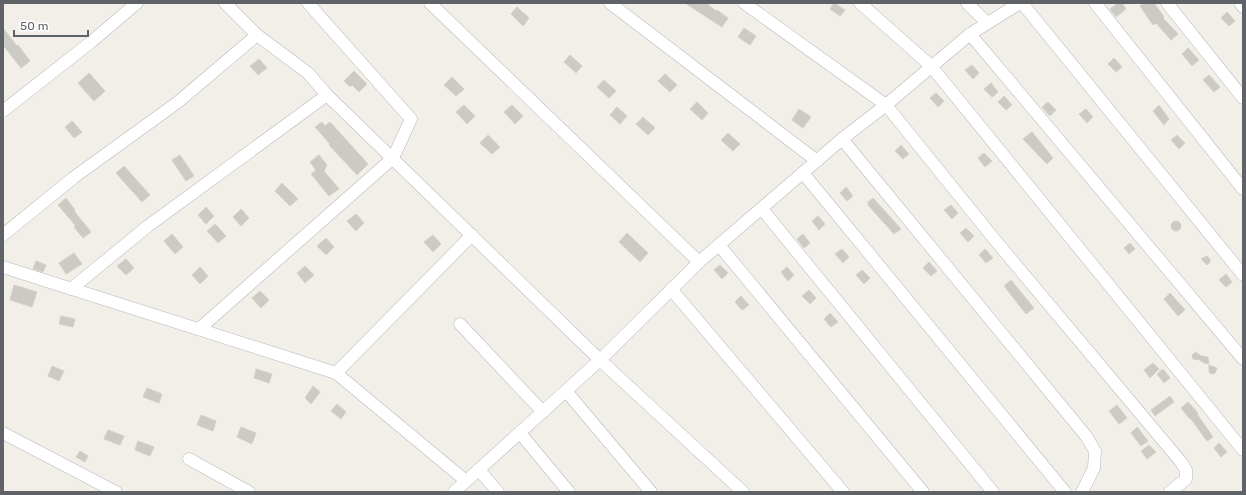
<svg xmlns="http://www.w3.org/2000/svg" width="1246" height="495" viewBox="0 0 1246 495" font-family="Rubik,sans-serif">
<rect width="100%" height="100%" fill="#f1efe8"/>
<!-- building -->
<g fill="#cccac5" stroke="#d6d1c6">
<path d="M685,3H706L716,11L717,10L728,18L722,27Z"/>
<path d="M834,3L845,10L840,16L830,9Z"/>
<path d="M1118,3H1122L1126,9L1116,17L1110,9Z"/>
<path d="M1144,3H1154L1164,17L1163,18L1178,34L1171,40L1156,23L1153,25L1140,6Z"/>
<path d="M517,7L529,18L523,26L511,14Z"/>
<path d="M1227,12L1235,21L1229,26L1221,18Z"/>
<path d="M3,28L17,46L18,45L30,61L21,68L3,45Z"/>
<path d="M744,28L756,36L750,45L738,37Z"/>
<path d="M1188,48L1199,60L1192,66L1182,54Z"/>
<path d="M570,55L582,66L576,73L564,62Z"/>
<path d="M1114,58L1122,67L1116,72L1108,64Z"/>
<path d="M259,59L267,68L258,75L250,66Z"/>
<path d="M972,65L979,73L973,79L965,70Z"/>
<path d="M354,71L367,84L359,92L352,85L350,87L344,81Z"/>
<path d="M89,73L105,91L94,101L78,83Z"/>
<path d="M665,74L677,85L670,92L658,81Z"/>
<path d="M1209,75L1220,87L1214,92L1203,80Z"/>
<path d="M452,77L464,89L456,96L444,85Z"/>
<path d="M604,80L616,91L609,98L597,87Z"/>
<path d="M991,83L998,92L992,97L984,89Z"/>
<path d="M936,93L944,101L938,107L930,98Z"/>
<path d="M1004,96L1012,105L1006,110L998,102Z"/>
<path d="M697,102L708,113L702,120L690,109Z"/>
<path d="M1048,102L1056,110L1050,116L1042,107Z"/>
<path d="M464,105L475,116L467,124L456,112Z"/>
<path d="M512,105L523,116L515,124L504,112Z"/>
<path d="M1159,105L1169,119L1164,125L1153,111Z"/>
<path d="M617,107L627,116L620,124L610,115Z"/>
<path d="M799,109L811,117L803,128L792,120Z"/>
<path d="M1086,109L1093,117L1087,123L1079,114Z"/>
<path d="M643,117L655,128L648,135L636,124Z"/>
<path d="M72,121L82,132L74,138L65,127Z"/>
<path d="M322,122L325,126L330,122L368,164L357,175L329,145L330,144L315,127Z"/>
<path d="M1032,132L1053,158L1047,164L1023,139Z"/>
<path d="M728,133L740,144L733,151L721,140Z"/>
<path d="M488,135L500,147L492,154L480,143Z"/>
<path d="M1177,135L1185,143L1179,149L1171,140Z"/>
<path d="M901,145L909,154L903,159L895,151Z"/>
<path d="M984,153L992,161L985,167L978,158Z"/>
<path d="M180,155L194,176L186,181L172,160Z"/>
<path d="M319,155L327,165L324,171L339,189L329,196L311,174L316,170L310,162Z"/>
<path d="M124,166L150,195L142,202L116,173Z"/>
<path d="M282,183L298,199L290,206L275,191Z"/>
<path d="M846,187L853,196L847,201L840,193Z"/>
<path d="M66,198L75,210L74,211L91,232L83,238L74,227L76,226L58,205Z"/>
<path d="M873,198L901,229L894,234L868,205V202Z"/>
<path d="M951,205L958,213L952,219L944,210Z"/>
<path d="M206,207L214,216L206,224L198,215Z"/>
<path d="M241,209L249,218L241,226L233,217Z"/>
<path d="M356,214L364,223L356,231L347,221Z"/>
<path d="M818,216L825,224L819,230L812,221Z"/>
<circle cx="1176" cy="226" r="5"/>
<path d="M215,224L226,236L218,243L207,231Z"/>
<path d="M966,228L974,236L968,242L960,233Z"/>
<path d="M627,233L648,253L640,262L619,242Z"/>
<path d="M172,234L183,247L175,254L164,241Z"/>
<path d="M803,234L810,243L804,248L797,239Z"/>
<path d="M433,235L441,244L433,252L424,242Z"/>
<path d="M326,238L334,247L326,255L317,246Z"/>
<path d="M1130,243L1135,249L1129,254L1124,248Z"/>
<path d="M842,249L849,257L843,263L835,254Z"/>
<path d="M985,249L993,258L986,263L979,255Z"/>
<path d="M74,253L82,264L66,274L59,263Z"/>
<path d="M1207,256L1210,259V262L1207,265L1201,259Z"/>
<path d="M126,259L134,268L126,275L117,266Z"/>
<path d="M36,261L46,265L43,272L33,269Z"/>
<path d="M929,262L937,271L931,276L923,268Z"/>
<path d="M720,265L728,273L722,279L714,270Z"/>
<path d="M305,266L314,275L305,283L297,273Z"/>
<path d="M200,267L208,276L200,284L192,275Z"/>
<path d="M787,267L794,275L788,281L781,272Z"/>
<path d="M862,270L870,278L864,284L856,275Z"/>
<path d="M1226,274L1232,282L1226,287L1219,280Z"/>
<path d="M1011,280L1034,308L1026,314L1004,286Z"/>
<path d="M14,285L37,292L32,307L10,300Z"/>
<path d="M809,290L816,298L810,304L802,296Z"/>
<path d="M260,291L269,300L261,308L252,298Z"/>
<path d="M1170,293L1185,310L1178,316L1164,299Z"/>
<path d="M741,296L749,305L742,310L735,302Z"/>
<path d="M830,313L838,322L831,327L824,319Z"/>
<path d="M61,316L75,319L73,327L59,324Z"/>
<path d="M1196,352L1201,356L1208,357L1209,364L1204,363L1200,360L1193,359L1192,355Z"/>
<path d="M1153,363L1159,369L1150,378L1144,370Z"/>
<path d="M1209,365L1217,368L1215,373L1211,374L1209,372Z"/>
<path d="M52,366L64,371L59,381L48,376Z"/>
<path d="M256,369L272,374L269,383L254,378Z"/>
<path d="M1163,369L1170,378L1164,383L1157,374Z"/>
<path d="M313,386L320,392L311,404L305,398Z"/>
<path d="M147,388L162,394L159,403L143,397Z"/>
<path d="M1170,396L1174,402L1155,416L1151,410Z"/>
<path d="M1188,402L1198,413L1197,414L1213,437L1207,441L1191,419H1190L1181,408Z"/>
<path d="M337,404L346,412L341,419L331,411Z"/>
<path d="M1117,405L1127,418L1119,424L1109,411Z"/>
<path d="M201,415L216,421L213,431L197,425Z"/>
<path d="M241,427L256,433L252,444L237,437Z"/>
<path d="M1137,427L1148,441L1141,446L1131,433Z"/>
<path d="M108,430L124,436L120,445L104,439Z"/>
<path d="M138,441L154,447L150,456L135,450Z"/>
<path d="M1219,443L1227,452L1221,457L1214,448Z"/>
<path d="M1149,445L1156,452L1147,459L1141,451Z"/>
<path d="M80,451L88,456L85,462L76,457Z"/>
</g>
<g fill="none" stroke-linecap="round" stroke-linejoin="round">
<defs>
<g id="minor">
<path d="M225,3L257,35L308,73L327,95L600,360L743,492"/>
<path d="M430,3L699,262"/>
<path d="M610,3L817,161"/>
<path d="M744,3L886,105L995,240L1181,462L1186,470V479L1170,492"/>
<path d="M860,3L931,66L1243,450"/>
<path d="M967,3L987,23"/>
<path d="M1022,3L1243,275"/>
<path d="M1095,3L1243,189"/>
<path d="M1167,3L1243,98"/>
<path d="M1240,3L1243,7"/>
<path d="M970,34L1243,359"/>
<path d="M3,111L91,42L137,3"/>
<path d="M842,139L1086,436L1095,451L1094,468L1082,492"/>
<path d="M803,173L1065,492"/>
<path d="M762,209L993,492"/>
<path d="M3,235L73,178L178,102L257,35"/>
<path d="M719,245L923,492"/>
<path d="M3,267L336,373L466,481"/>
<path d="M71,289L148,226L327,95"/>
<path d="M671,289L843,492"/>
<path d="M460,324L543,412"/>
<path d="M199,329L393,158L411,119L308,3"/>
<path d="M336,373L472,235"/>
<path d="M566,391L651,492"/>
<path d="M3,433L116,492"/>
<path d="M520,433L569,492"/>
<path d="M189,459L249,492"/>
<path d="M479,470L498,492"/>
<path d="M454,492L600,360L699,262L842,139L886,105L970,34L1020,3"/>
</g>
</defs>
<!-- minor casing -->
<use href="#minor" stroke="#b5b8bc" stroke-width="13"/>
<!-- minor -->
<use href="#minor" stroke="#fff" stroke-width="12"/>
</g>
<!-- border -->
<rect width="1246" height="495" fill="none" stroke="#5f6368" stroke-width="8"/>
<!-- scale -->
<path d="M14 30v6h74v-6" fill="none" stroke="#5f6368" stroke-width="2"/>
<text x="20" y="30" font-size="12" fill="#5f6368" stroke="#ffffff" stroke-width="3" paint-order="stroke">50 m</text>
</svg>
